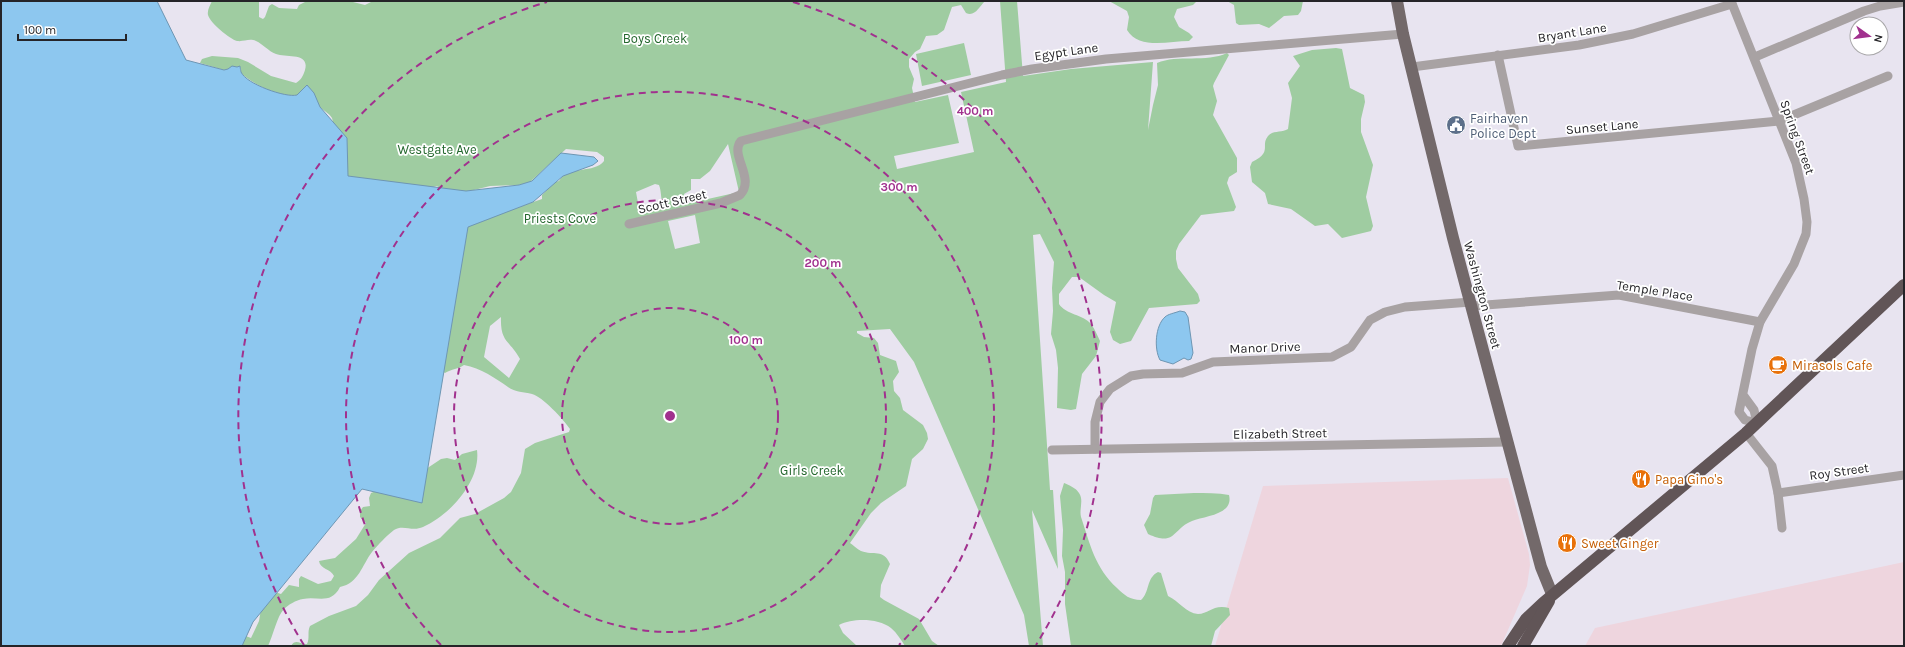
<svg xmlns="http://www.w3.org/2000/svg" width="1905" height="647" viewBox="0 0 1905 647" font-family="Karla,sans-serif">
<rect width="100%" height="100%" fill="#e8e4f0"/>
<!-- commercial -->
<g fill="#eed5de">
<path d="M1508,478L1529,554L1530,565L1527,586L1501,646H1215L1263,486Z"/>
<path d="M1904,562V646H1585L1595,628Z"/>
</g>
<!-- green -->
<g fill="#9fcca1" fill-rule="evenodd">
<path d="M212,1H259V17L263,19L265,17L269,6L272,4L279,8L297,9L299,5L307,1H349L365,5L373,1H985C979,7 975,17 966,13L961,5L952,7L944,30L937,35L926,36L920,49L915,52L909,59V67L914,79L912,88L915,102L948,95L959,143L894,156L897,169L974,152L961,92L1006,82L1000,1H1017L1023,76L1071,69L1153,62L1148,130L1153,105L1158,85L1157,63C1178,54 1206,63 1227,53L1229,55L1214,83L1213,86L1217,101L1213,115L1237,158V172L1229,177L1227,183L1236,207L1234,211L1201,215L1179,244L1176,251V259L1178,268L1198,294L1200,301L1197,304L1149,308L1131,341L1120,344L1113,340L1110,332L1116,302L1104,295L1079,277H1072L1059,294V304C1066,315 1083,314 1091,324C1095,329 1097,335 1100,341L1096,356L1082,374L1076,409L1071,410L1057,408L1058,368L1056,350L1051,334L1053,311L1052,288L1054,262L1040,234L1033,235L1050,490H1053L1058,569L1032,510L1043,646H1029L1024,615L914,362L890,329L857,331V333L864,337L874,338L878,343L880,355L896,361L899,372L893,381L894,391L900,398L903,410L923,425L927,433L928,439L923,449L912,459L906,486L881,503L871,513L850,543C853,545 857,549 861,551C874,556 883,548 890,564L881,585L880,597L884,600L919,619L932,641L939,646H905C901,640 897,633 891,628C878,618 853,618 839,625L843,633L857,646H291C296,638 300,645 307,644C310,638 307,632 310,626L329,616L356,606L368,595L379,580L409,553L440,538L460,518L475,514L504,498L511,492L521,473L525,449L535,443L569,432L570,429C563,419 543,397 532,394C524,392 515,392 508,387C495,378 481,368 464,365C459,369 451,369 445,373L439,369L449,247L472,223L542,199V195L555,182L559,181C569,165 594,174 604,161V157L597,152L566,149L530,182L519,185L490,186L466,192L440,188L437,186L425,189L347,176L332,118C329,113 324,111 320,107C314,100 315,90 306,86L297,95C282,99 250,83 240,72L241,69L237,67L224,70L200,63L202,59L212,56L238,58L248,62L271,76L296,83C301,80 303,76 305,70C310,52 286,58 276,54C268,51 263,44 256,41C249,38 244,42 237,41C230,39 210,23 208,15C207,10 210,6 212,1ZM728,144L739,192L681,205L685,201L684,194L691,190V179H700L710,171ZM655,184L659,185C662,192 660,202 665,208L640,214L636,192ZM695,215L700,243L675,249L668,221ZM501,317C500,343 510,340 520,359L509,378L484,357L490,326Z"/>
<path d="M1109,1H1197L1193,5L1177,9L1174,17L1179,27L1189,33L1193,37L1189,41C1169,41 1139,50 1127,30L1129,17L1127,11Z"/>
<path d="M1227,1H1303L1301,11L1298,15L1284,16L1269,28L1259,24L1239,25L1236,23L1234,5Z"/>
<path d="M964,43L971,75L922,86L916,54Z"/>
<path d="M1336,48L1342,49L1350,88L1364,95L1365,102L1361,119V132L1373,165L1366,197L1373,226L1371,231L1367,232L1342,238L1328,224L1315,226L1291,209L1268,204L1265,193L1252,182L1250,167L1252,162C1273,152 1260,146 1268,136C1273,130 1282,133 1288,129L1292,98L1288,83L1300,66L1293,56L1312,50Z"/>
<path d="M477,450C481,481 450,515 423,527C412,532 403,524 394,530C386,536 378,545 372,552C362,565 359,583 340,587C331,605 318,596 303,599C296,600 288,605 284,609C277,616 273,636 268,646H243V635L251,638L259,621L262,603L272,591L281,594L289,585L299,587V579L301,576L318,584L331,581L334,576C331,569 320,569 319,561L335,558L356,539L366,523L360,517V511L363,507L370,506L369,498L371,493L420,473L441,459L447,458L455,460L462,454Z"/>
<path d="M1064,483C1069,485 1076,488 1079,493C1084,500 1079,509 1081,517C1090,544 1095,568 1117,588C1124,595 1130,600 1141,600C1150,592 1146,578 1158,572L1161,573L1168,596C1179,601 1186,613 1198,614C1209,614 1213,604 1229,608L1230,615L1215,631L1211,646H1071L1065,604V572L1062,556L1063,530L1060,496Z"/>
<path d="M1194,493C1205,493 1218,493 1229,495C1234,515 1204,516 1192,521C1172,529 1176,547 1148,534L1144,525L1150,514L1153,498L1155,495Z"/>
</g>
<!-- water -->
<g fill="#8dc7ef" stroke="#6e96b3">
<path d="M1,1H157L186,60L224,70L228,69L232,66L237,67L240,66C240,67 241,72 241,72C246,84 286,98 297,95L307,85L314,93L320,107L347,138L348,176L466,191L519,185L532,181L561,153L594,157L598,161L593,165L563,176L533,202L468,227L422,503L362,489L253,622L242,646H1Z"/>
<path d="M1180,311L1185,312L1188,317L1193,353L1191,359L1188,360L1184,358L1173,364L1160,360C1154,349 1155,326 1165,317C1168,314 1175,313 1180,311Z"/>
</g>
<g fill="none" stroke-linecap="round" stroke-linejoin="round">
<!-- minor -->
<g stroke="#a8a2a3" stroke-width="9">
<path d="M1731,1L1796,163L1804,199L1807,222L1806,234L1794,264L1760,322L1752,349L1739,412L1745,420L1757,423L1754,410L1743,395"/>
<path d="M1498,55L1518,146L1779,121L1888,76"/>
<path d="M1755,57L1864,11L1880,6L1904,2"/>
<path d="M1412,67L1579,45L1633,34L1732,4"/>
<path d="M629,224L721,203L740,195C756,178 729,155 741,141L1002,75L1032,69L1106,59L1403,34"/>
<path d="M1472,306L1619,295L1760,322"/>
<path d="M1746,433L1772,466L1778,493L1782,528"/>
<path d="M1095,449V422L1100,402L1110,389L1131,376L1143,374L1182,373L1213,362L1332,357L1351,347L1370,320L1385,312L1405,307L1471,302"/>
<path d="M1052,450L1508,442"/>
<path d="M1778,493L1904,475"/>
</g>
<!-- major -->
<path stroke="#73696a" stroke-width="12" d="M1397,1L1403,34L1453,238L1541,567L1552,594"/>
<!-- highway -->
<g stroke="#615557" stroke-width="12">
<path d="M1508,646L1526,619L1543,603L1746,433L1904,285"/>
<path d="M1523,646L1549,601"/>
</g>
</g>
<!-- distance rings -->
<g fill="none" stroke="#a1318e" stroke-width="2" stroke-dasharray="7 5">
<circle cx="670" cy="416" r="108"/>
<circle cx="670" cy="416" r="216"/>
<path d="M441 645A324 324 0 1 1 899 645"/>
<path d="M304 645A432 432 0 0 1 547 2M793 2A432 432 0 0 1 1036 645"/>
</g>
<!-- icons -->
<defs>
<symbol id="civic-disc" viewBox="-11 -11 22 22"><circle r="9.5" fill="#5c6f8a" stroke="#fff"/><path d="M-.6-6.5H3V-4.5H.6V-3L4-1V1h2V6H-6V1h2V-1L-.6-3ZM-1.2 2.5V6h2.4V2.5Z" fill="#fff"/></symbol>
<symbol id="cafe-disc" viewBox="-11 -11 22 22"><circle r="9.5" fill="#e8710a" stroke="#fff"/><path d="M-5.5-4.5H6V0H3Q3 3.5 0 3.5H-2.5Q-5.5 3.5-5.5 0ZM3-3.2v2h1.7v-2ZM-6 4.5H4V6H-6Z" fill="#fff"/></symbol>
<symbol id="restaurant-disc" viewBox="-11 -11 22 22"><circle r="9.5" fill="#e8710a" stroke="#fff"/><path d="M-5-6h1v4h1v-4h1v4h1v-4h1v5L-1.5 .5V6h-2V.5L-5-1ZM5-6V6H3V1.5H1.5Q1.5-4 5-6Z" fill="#fff"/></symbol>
</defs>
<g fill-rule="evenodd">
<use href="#civic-disc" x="1445" y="114" width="22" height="22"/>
<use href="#cafe-disc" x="1767" y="354" width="22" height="22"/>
<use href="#restaurant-disc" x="1630" y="468" width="22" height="22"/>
<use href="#restaurant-disc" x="1556" y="532" width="22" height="22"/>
</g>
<g text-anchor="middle" stroke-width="3.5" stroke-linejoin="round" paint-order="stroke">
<!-- street labels -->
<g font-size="13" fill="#252428" stroke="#fff">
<text transform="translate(1572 32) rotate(-9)" y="5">Bryant Lane</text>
<text transform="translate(1066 51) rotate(-8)" y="5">Egypt Lane</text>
<text transform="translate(1602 126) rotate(-5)" y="5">Sunset Lane</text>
<text transform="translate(1798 137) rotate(70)" y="5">Spring Street</text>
<text transform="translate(672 201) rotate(-13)" y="5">Scott Street</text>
<text transform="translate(1655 290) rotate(9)" y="5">Temple Place</text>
<text transform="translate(1483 295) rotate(75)" y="5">Washington Street</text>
<text transform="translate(1265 347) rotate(-2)" y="5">Manor Drive</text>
<text transform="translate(1280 433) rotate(-1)" y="5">Elizabeth Street</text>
<text transform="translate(1839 471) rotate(-8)" y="5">Roy Street</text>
</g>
<!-- park labels -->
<g font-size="13" fill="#23672d" stroke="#fff">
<text x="655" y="43">Boys Creek</text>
<text x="437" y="154">Westgate Ave</text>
<text x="560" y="223">Priests Cove</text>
<text x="812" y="475">Girls Creek</text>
</g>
<!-- service labels -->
<g font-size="13" fill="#4e5e75" stroke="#fff" text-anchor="start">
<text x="1470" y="123">Fairhaven<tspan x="1470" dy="15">Police Dept</tspan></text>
</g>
<!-- food labels -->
<g font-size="13" fill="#c56008" stroke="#fff" text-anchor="start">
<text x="1792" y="370">Mirasols Cafe</text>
<text x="1655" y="484">Papa Gino's</text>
<text x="1581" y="548">Sweet Ginger</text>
</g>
</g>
<circle cx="670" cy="416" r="6" fill="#a1318e" stroke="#fff" stroke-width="2"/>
<g font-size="12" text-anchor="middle" font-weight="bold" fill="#a1318e" stroke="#fff" stroke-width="3.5" stroke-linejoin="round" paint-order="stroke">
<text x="975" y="115">400 m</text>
<text x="899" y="191">300 m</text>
<text x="823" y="267">200 m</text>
<text x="746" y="344">100 m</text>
</g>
<!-- border -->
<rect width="1905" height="647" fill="none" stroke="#252428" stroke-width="4"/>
<!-- north arrow -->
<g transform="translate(1869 36) rotate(104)"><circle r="19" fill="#ffffff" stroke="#a8a7a9"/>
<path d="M0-3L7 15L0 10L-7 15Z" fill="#a1318e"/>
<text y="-6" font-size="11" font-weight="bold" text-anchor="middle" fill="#252428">N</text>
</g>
<!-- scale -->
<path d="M18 34v6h108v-6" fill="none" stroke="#252428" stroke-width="2"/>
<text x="24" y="34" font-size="12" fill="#252428" stroke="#ffffff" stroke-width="3" paint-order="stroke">100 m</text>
</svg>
